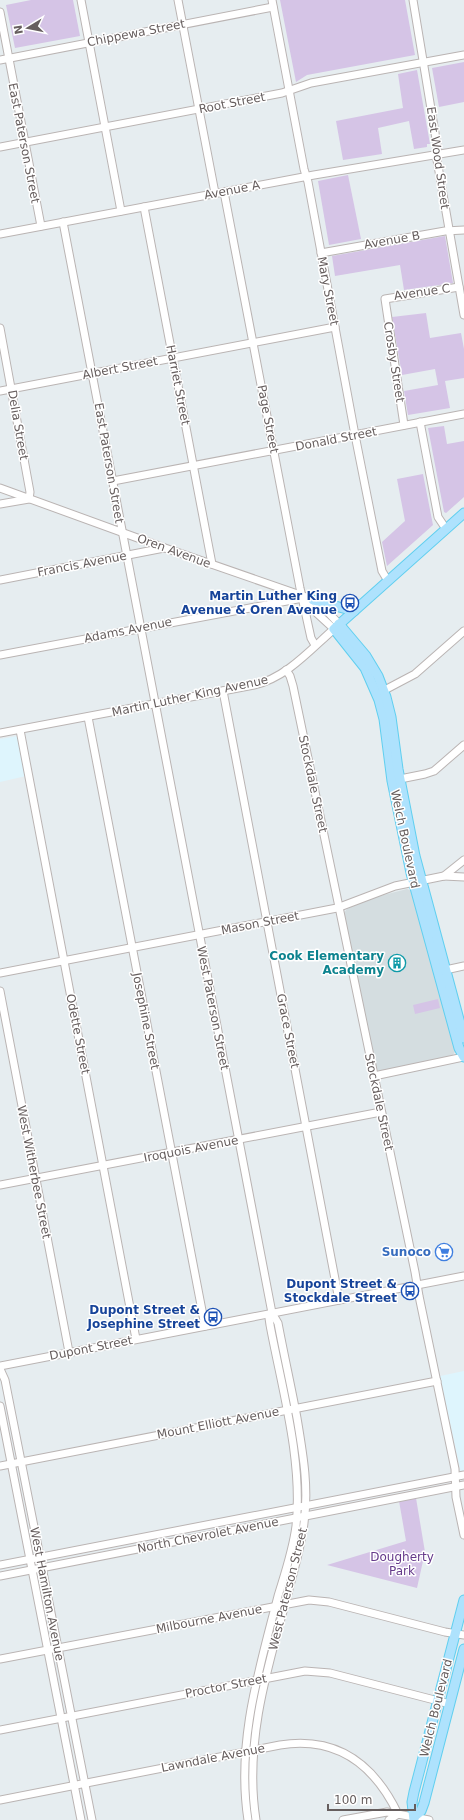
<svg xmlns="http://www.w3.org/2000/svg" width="464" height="1820" viewBox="0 0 464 1820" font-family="'DejaVu Sans',sans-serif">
<rect width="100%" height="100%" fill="#e6edf0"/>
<!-- commercial -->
<g fill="#def5fd">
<path d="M18,736L26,776L0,782V739Z"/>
<path d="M464,1371V1472L461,1473L440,1376Z"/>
</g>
<!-- education -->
<path fill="#d4dde0" d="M407,889L412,891L456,1051L451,1057L380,1071L376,1069L344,913L347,909L372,898Z"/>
<!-- green -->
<g fill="#d5c4e6">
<path d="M31,0H73L80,36L15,48L6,5Z"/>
<path d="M280,0H405L415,55L307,75L296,82Z"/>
<path d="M464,62V102L439,107L432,68Z"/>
<path d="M417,70L430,144H427V147L414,149L409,121L378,128L382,154L343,160L336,121L403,108L398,74Z"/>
<path d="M348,175L361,239L329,245L318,181Z"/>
<path d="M445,236L453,283L404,290L400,265L335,276L332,256Z"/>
<path d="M426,313L430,338L461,333L464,349V378L445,381L450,408L408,415L404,391L438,385L435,369L402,375L392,317Z"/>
<path d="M444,426L447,444L464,441V497L446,513L444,512L428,428Z"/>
<path d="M423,474L433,525L387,566L382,542L405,521L397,479Z"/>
<path d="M438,999L440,1008L415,1014L413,1005Z"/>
<path d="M416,1498L425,1552L417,1588L327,1565L406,1541L399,1501Z"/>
</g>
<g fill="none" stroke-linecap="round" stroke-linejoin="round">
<defs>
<g id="minor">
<path d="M81,0L121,211"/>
<path d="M178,0L215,193"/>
<path d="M272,0L304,169L308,182L355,435L382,571L388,581"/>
<path d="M413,0L437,145V160L464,315"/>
<path d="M0,12L41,226"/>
<path d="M0,60L273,7"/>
<path d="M0,147L282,93L311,83L464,55"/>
<path d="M224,192L300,588L311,638L315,645"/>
<path d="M144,207L212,564"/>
<path d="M63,222L272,1313L278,1323C284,1355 291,1386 297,1418C303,1454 309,1487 304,1523C301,1548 293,1573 287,1597C267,1669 244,1744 256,1820"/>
<path d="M0,234L314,175L464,150"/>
<path d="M321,253L445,231L464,230"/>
<path d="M0,328L30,492L29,499L0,504"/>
<path d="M0,391L335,327"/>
<path d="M420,422L438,517L446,529"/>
<path d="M404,425L385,299L459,287"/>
<path d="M113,481L464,414"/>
<path d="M0,488L165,548L309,598L326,610L339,624"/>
<path d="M0,580L164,548"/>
<path d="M0,655L303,598"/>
<path d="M286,670L290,676L293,686L415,1272L419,1296L455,1469L456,1497L464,1535"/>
<path d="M223,691L339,1300"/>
<path d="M379,693L415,674L464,631"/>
<path d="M88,717L205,1326"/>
<path d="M20,730L136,1339"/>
<path d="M0,733L254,685C286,678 310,650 334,629L309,606L305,599"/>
<path d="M395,780L425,774L434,771L464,745"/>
<path d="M444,876L464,877"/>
<path d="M441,971L464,966"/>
<path d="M0,973L337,908L395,886L444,876L464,860"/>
<path d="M0,991L69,1352"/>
<path d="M374,1076L464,1057"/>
<path d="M0,1185L381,1112"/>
<path d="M0,1366L464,1276"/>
<path d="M0,1369L5,1380L92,1820"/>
<path d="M0,1406L81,1820"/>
<path d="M0,1466L437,1381"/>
<path d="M0,1565L464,1475"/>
<path d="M0,1576L464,1485"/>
<path d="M0,1659L309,1600L329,1602L445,1632L464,1635"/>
<path d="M0,1730L305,1671L330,1673L450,1704"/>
<path d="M0,1800L280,1745C337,1736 374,1764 398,1814"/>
<path d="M248,1820C236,1743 259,1670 278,1596C285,1573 293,1550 296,1526C303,1461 282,1389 270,1325L269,1318L272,1313"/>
<path d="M343,1820L387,1812L429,1820"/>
<path d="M389,1820L398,1814"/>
</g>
<g id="major">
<path d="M464,513L334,629L365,668L379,700L384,719L392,781L411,873L459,1048L464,1057"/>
<path d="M313,600L354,611"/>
<path d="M339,624L366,656L378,676L386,697L391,717L398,769L415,856L464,1038"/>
<path d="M415,1816L421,1811L424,1803L464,1649"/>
<path d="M414,1820L412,1802L414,1792L464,1600"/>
</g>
</defs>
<!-- minor casing -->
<use href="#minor" stroke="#bab4b3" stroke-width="9"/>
<!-- major casing -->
<use href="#major" stroke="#60cfef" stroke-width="11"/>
<!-- minor -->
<use href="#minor" stroke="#fff" stroke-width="7"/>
<!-- major -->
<use href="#major" stroke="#aee2fd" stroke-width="9"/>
</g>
<!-- icons -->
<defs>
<symbol id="bus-ring" viewBox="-11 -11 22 22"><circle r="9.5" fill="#fff" stroke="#1a4fb4" stroke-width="1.5"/><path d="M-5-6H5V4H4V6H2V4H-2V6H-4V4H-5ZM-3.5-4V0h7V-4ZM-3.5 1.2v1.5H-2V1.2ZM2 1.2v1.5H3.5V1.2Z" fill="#1a4fb4"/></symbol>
<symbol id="building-ring" viewBox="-11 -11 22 22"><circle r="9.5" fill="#fff" stroke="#0f9aa8" stroke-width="1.5"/><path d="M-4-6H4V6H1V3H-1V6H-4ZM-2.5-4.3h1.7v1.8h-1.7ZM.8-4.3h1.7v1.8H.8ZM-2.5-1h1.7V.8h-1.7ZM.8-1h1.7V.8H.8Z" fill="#0f9aa8"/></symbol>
<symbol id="supermarket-ring" viewBox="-11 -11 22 22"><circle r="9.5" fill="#fff" stroke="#3f7fe0" stroke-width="1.5"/><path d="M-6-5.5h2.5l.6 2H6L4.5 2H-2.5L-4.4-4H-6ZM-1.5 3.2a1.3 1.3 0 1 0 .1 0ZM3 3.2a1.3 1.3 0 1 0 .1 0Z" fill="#3f7fe0"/></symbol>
</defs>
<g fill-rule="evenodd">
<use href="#bus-ring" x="340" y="593" width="20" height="20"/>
<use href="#building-ring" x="387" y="953" width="20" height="20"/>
<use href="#supermarket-ring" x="434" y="1242" width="20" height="20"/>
<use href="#bus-ring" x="400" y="1281" width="20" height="20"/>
<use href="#bus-ring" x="203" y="1307" width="20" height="20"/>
</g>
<g text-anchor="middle" stroke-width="3" stroke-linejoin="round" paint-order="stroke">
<!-- street labels -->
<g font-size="12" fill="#665e5e" stroke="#fff">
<text transform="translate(136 33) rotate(-11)" y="4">Chippewa Street</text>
<text transform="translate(232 103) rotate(-11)" y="4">Root Street</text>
<text transform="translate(24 143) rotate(79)" y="4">East Paterson Street</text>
<text transform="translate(438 158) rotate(82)" y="4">East Wood Street</text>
<text transform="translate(232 190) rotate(-11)" y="4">Avenue A</text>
<text transform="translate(392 240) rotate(-10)" y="4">Avenue B</text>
<text transform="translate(328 291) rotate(79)" y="4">Mary Street</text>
<text transform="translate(422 292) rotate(-8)" y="4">Avenue C</text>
<text transform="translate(394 362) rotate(81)" y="4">Crosby Street</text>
<text transform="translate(120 368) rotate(-11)" y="4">Albert Street</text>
<text transform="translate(178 385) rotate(79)" y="4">Harriet Street</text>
<text transform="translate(268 419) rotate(79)" y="4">Page Street</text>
<text transform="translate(18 425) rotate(80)" y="4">Delia Street</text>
<text transform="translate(336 439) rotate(-11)" y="4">Donald Street</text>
<text transform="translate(109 463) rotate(80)" y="4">East Paterson Street</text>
<text transform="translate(174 551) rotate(20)" y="4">Oren Avenue</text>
<text transform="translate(82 564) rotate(-11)" y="4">Francis Avenue</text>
<text transform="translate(128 630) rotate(-11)" y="4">Adams Avenue</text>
<text transform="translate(190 696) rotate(-12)" y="4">Martin Luther King Avenue</text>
<text transform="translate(313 784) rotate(78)" y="4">Stockdale Street</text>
<text transform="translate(405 839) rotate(78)" y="4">Welch Boulevard</text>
<text transform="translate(260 923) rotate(-11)" y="4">Mason Street</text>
<text transform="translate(213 1008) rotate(79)" y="4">West Paterson Street</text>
<text transform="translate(146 1021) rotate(79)" y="4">Josephine Street</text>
<text transform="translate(288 1031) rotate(79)" y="4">Grace Street</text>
<text transform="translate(78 1034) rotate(79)" y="4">Odette Street</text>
<text transform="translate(379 1102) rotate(78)" y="4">Stockdale Street</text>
<text transform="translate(191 1149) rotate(-11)" y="4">Iroquois Avenue</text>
<text transform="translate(34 1172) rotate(79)" y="4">West Witherbee Street</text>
<text transform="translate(91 1348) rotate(-11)" y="4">Dupont Street</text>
<text transform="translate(218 1423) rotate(-11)" y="4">Mount Elliott Avenue</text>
<text transform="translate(208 1535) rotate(-11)" y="4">North Chevrolet Avenue</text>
<text transform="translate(288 1589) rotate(-76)" y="4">West Paterson Street</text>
<text transform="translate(47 1594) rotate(79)" y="4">West Hamilton Avenue</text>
<text transform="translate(209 1619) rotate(-11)" y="4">Milbourne Avenue</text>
<text transform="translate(226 1686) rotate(-11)" y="4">Proctor Street</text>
<text transform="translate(436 1708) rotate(-76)" y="4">Welch Boulevard</text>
<text transform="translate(213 1758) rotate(-11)" y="4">Lawndale Avenue</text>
</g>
<!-- transit labels -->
<g font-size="12" font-weight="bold" fill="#164399" stroke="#fff" text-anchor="end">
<text x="337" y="600">Martin Luther King<tspan x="337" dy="14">Avenue &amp; Oren Avenue</tspan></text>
<text x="397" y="1288">Dupont Street &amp;<tspan x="397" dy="14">Stockdale Street</tspan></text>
<text x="200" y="1314">Dupont Street &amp;<tspan x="200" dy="14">Josephine Street</tspan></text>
</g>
<!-- culture labels -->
<g font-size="12" font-weight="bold" fill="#0d838f" stroke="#fff" text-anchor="end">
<text x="384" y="960">Cook Elementary<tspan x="384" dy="14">Academy</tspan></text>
</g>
<!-- shop labels -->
<g font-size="12" font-weight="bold" fill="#366cbe" stroke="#fff" text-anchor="end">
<text x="431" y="1256">Sunoco</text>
</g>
<!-- park labels -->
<g font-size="12" fill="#65398a" stroke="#fff">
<text x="402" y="1561">Dougherty<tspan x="402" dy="14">Park</tspan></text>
</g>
</g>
<!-- north arrow -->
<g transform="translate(28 28) rotate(260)" stroke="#ffffff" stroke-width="3" paint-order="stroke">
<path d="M0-3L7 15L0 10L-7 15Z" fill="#665e5e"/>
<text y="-6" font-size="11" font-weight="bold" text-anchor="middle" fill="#665e5e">N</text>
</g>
<!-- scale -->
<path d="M328 1804v6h87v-6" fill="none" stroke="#665e5e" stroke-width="2"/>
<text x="334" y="1804" font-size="12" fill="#665e5e" stroke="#ffffff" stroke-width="3" paint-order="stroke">100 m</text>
</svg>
